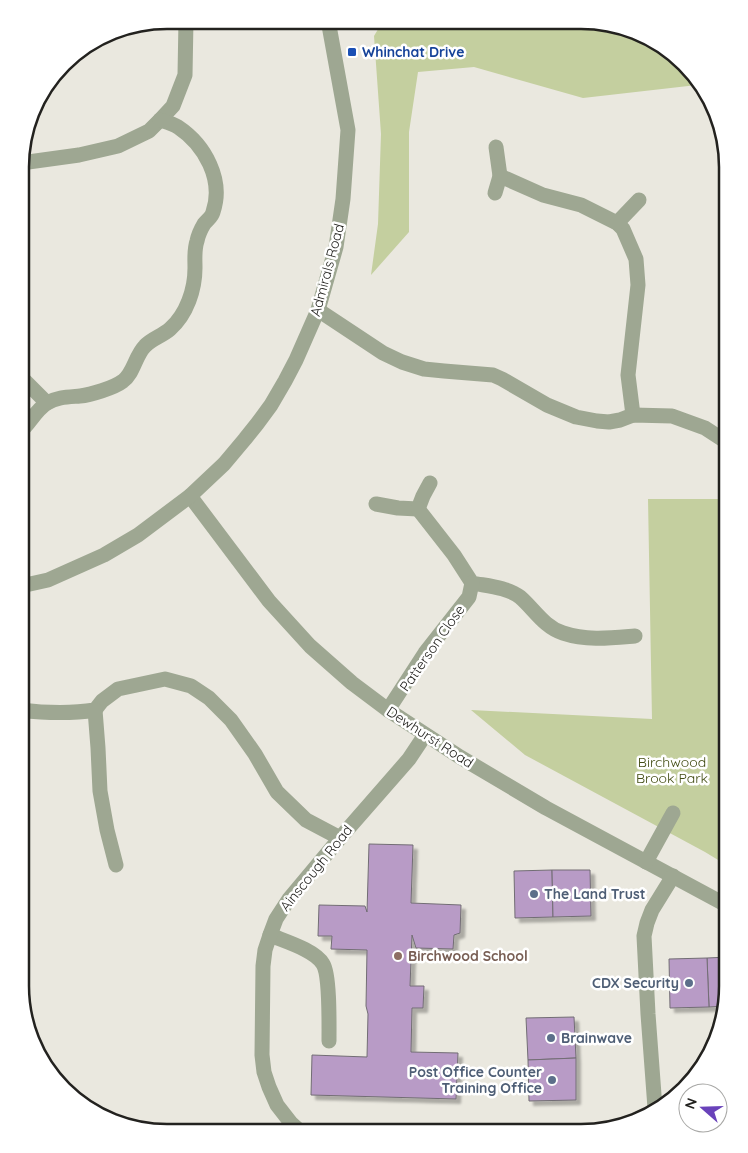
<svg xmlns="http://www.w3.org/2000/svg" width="748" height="1153" viewBox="0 0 748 1153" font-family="Quicksand,sans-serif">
<defs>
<filter id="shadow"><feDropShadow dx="4.5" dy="4.5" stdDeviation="1" flood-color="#0004"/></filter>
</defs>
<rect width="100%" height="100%" fill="#eae8df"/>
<!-- green -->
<g fill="#c4cf9f">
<path d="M383,21H601L670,50L697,85L583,98L474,67L418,72L409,132V232L371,275L378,224L381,134L374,36Z"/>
<path d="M648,499H728V866L705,852L525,755L471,710L652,719Z"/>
</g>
<!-- building -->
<g fill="#b89bc6" stroke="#726d74" filter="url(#shadow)">
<path d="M369,844L413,845L411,903L461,905L460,933L454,935L453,949L416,948L412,935L410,986H424L423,1008H412L411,1052L458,1053L456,1099L311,1095L312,1055L367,1057L368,1014L366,1006L367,950L331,949L332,936H318L319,905L365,906L367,912Z"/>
<path d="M552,870L553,917L515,918L514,871Z"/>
<path d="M552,870H590L591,916L553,917Z"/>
<path d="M728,957V996L724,1006L709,1007L707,958Z"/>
<path d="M707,958L709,1007L670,1008L669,959Z"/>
<path d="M574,1017L576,1058L528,1060L526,1018Z"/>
<path d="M576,1058V1100L529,1101L528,1060Z"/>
</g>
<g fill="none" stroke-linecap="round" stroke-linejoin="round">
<!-- minor -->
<g stroke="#9ea792" stroke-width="15">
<path d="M21,163L79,155L118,146L149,131L160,120L173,106L185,75L186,20"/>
<path d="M500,176L543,195L581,205L617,223L623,229L636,259L638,285L628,375L633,415"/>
<path d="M495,193L500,176L496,147"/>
<path d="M617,223L639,200"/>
<path d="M318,310L383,353L402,362L424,369L444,371L493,375L502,379L547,405L576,417L597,421L609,422L620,420L633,415L672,416L705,428L728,443"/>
<path d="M21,377L47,403"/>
<path d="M21,431C30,423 36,410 47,403C57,397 68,397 80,396C90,395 114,388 123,381C134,373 135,356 145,346C151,339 162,336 170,329C187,314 195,289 195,268C195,258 194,250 197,241C198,236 201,229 204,224C207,220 212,217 213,212C224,180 205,145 178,127C173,124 166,122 160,120"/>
<path d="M190,496L269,601L310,646L352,683L388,710L460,757L546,808L728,906"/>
<path d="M376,504L398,508L418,509L423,496L430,483"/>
<path d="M418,509L454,555L472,583C487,586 507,587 520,597C534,609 544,627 563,633C587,641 611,638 635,636"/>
<path d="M21,586L48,580L104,555L138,535L190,496L224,464L245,439L257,424L271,405L285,381L296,360L318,310L336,247L343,199L348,130L328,20"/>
<path d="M20,710C45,713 70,714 95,710L102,701L118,689L165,679L191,686L209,698L231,720L255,754L277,792L306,820L340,838"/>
<path d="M95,710L98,748L100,791L107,830L116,865"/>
<path d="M388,710L425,653L469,597L472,583"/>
<path d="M646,862L673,813"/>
<path d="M270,935C284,941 315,950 323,964C330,975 329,1026 329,1041"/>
<path d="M655,1108L648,1014L644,936L647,923L652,910L673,876"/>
<path d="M301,1132L291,1123L277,1105L269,1087L264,1072L262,1055L263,966L265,950L270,935L276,919L289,899L340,838L409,759L425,735"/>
</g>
</g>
<!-- markers -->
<rect fill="#1a4fb4" stroke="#fff" stroke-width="2" x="347" y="47" width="10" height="10" rx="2.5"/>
<g fill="#5c6f8a" stroke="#fff" stroke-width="2">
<circle cx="534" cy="894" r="5"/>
<circle cx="689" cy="983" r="5"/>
<circle cx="551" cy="1038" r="5"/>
<circle cx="552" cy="1080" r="5"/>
</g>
<circle fill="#8d6e63" stroke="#fff" stroke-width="2" cx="398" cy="956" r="5"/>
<g text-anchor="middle" stroke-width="5" stroke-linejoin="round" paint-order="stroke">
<!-- transit labels -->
<g font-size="14" font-weight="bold" fill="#164399" stroke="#fff" text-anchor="start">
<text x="362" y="57">Whinchat Drive</text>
</g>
<!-- street labels -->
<g font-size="14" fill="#23221f" stroke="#fff">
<text transform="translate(327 270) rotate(-75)" y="5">Admirals Road</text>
<text transform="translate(432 648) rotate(-55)" y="5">Patterson Close</text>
<text transform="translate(430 737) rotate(33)" y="5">Dewhurst Road</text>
<text transform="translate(316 868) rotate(-51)" y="5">Ainscough Road</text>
</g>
<!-- park labels -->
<g font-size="14" fill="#434d14" stroke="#fff">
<text x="672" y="767">Birchwood<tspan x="672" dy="16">Brook Park</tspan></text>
</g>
<!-- service labels -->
<g font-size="14" font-weight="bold" fill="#4e5e75" stroke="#fff" text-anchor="start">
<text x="544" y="899">The Land Trust</text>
<text x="679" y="988" text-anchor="end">CDX Security</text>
<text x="561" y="1043">Brainwave</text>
<text x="542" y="1077" text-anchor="end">Post Office Counter<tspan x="542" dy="16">Training Office</tspan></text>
</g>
<!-- education labels -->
<g font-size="14" font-weight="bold" fill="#785e54" stroke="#fff" text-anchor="start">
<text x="408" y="961">Birchwood School</text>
</g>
</g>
<!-- crop -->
<path d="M0 0H748V1153H0ZM167 29H581A138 138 0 0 1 719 167V986A138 138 0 0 1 581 1124H167A138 138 0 0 1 29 986V167A138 138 0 0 1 167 29Z" fill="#fff" fill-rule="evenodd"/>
<path fill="none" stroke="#23221f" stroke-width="2.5" d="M167 29H581A138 138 0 0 1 719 167V986A138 138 0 0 1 581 1124H167A138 138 0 0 1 29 986V167A138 138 0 0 1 167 29Z"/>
<!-- north arrow -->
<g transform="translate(703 1108) rotate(290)"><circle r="24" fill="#ffffff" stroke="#a7a7a5"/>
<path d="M0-4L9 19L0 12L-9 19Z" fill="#6942ba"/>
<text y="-8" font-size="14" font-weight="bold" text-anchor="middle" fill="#23221f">N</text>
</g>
</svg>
